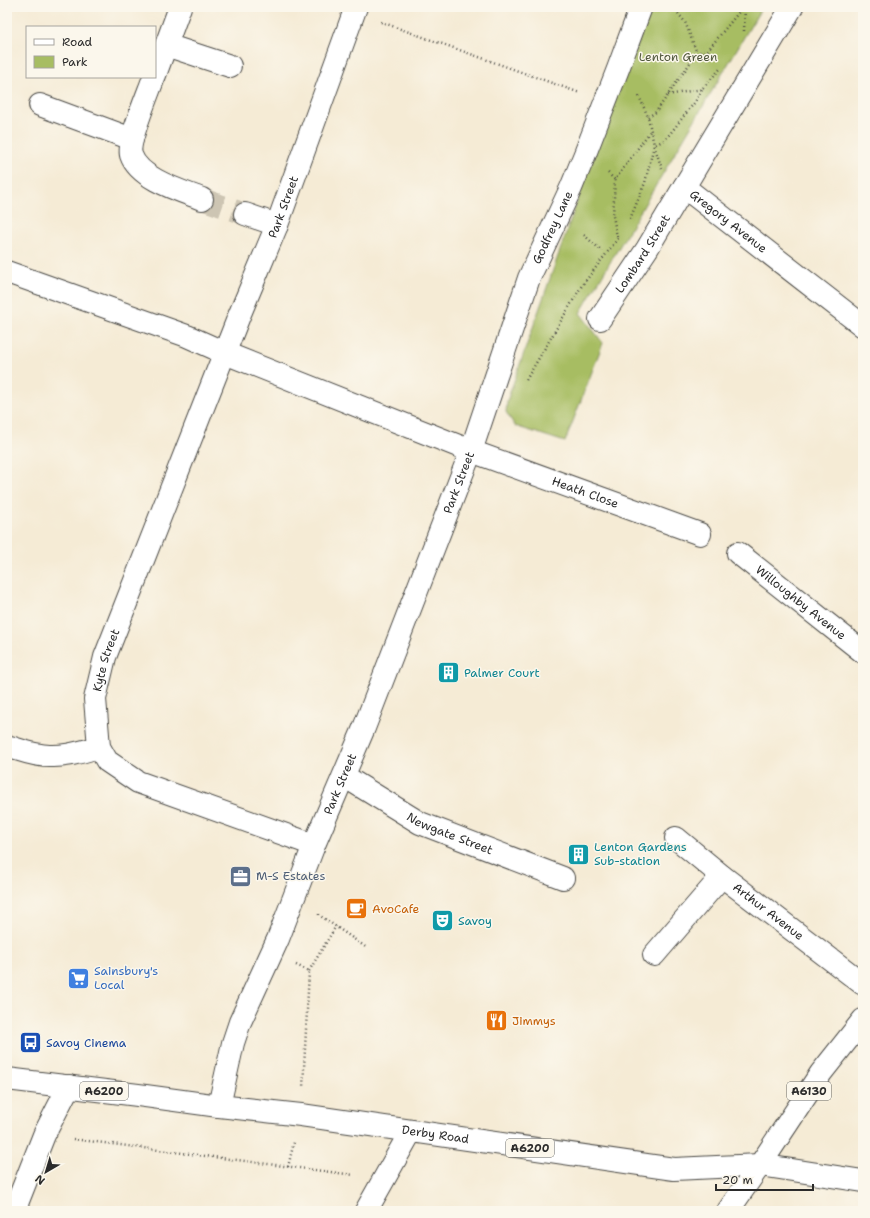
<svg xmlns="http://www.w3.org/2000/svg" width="870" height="1218" viewBox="0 0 870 1218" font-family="'Shantell Sans',sans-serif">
<rect width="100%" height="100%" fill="#fbf7ec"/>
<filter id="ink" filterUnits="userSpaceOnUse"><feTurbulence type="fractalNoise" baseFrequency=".025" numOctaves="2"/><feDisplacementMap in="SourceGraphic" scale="8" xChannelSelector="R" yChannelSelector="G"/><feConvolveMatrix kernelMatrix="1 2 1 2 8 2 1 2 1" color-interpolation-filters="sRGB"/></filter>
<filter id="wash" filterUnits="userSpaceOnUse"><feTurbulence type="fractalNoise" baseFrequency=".012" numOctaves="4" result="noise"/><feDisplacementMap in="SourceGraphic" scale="16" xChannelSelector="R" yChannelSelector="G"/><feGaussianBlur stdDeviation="0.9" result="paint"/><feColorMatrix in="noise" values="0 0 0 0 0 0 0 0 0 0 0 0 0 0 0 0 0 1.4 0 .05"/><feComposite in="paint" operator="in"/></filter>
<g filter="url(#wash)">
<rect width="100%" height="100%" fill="#f5ebd5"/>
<!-- green -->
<path fill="#a7bd62" stroke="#697446" d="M647,7H762L580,313L603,343L565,442L515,426L506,412L507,401L644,11Z"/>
</g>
<g filter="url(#ink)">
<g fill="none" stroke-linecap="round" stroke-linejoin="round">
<!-- minor-tunnel -->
<path stroke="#cdc5b3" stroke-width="22" stroke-dasharray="22 11" stroke-linecap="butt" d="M202,199L245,214"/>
<defs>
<g id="minor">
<path id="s1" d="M792,7L684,187L863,326"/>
<path d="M166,45L230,66"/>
<path d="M155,75L180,7"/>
<path d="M154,77C149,92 127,142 131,155C139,179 181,191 202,199"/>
<path d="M40,105L132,139"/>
<path d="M245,214L277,225"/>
<path id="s2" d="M7,272L187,336L225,353L471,451L700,534"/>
<path id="s3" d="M600,319L647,249L684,187"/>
<path id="s4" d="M738,553L863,652"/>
<path d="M10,747C23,751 36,756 50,756C67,757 83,751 99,747"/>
<path id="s5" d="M344,776L420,823L563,878"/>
<path id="s6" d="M676,838L722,876L863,984"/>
<path id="s7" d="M314,845L138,782L107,761L99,747L95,699L105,657L239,316L277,225L356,7"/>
<path d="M654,955L722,876"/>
<path id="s8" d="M219,1106L233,1043L240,1022L278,939L314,845L364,728L471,451L529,278L571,188L585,154L618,69L641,7"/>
<path d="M14,1211L44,1135L69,1086"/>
<path d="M366,1211L411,1131"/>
</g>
<g id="major">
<path id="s9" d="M7,1079L138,1095L219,1106L301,1115L674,1169L760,1165L863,1181"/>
<path d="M728,1211L760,1165L821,1073L863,1020"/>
</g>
</defs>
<!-- minor casing -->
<use href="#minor" stroke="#494844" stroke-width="24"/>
<!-- major casing -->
<use href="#major" stroke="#494844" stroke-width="24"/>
<!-- path -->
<g stroke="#494844" stroke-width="2.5" stroke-dasharray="1 3" stroke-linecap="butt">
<path d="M673,7L685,22L697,53"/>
<path d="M381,22L580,93"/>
<path d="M744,31L745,7"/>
<path d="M668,95L702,89L720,69"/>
<path d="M639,96L648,117L654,145L662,169"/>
<path d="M648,117L656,112L697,53L708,50L743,7"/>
<path d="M608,173L615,180"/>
<path d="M630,219L645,183L654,145L665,140L695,102L702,89"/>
<path d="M584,235L602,251"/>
<path d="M617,237L613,216L615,180L651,130"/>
<path d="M526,380L581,287L619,237"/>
<path d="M319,914V915L367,948"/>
<path d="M296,965L309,971L303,1088"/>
<path d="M309,971L336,926"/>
<path d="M73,1139L354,1175"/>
<path d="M288,1167L294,1142"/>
</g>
<!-- minor -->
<use href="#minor" stroke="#fff" stroke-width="22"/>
<!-- major -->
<use href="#major" stroke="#fff" stroke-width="22"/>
</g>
</g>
<!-- icons -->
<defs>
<symbol id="building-square" viewBox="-11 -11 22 22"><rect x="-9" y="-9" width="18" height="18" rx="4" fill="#0f9aa8" stroke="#fbf7ec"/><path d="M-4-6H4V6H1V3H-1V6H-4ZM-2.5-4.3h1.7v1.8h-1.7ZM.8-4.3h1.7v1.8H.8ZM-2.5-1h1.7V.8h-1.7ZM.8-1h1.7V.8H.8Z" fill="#fff"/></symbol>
<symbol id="office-square" viewBox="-11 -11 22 22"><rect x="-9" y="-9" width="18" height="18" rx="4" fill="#5c6f8a" stroke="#fbf7ec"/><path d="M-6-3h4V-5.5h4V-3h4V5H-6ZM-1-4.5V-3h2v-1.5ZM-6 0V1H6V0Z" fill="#fff"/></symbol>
<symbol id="cafe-square" viewBox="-11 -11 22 22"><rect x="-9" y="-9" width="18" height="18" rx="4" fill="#e8710a" stroke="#fbf7ec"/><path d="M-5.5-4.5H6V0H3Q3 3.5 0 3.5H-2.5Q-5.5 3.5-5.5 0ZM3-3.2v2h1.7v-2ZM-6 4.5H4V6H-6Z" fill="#fff"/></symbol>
<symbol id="theatre-square" viewBox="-11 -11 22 22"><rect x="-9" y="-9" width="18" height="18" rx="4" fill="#0f9aa8" stroke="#fbf7ec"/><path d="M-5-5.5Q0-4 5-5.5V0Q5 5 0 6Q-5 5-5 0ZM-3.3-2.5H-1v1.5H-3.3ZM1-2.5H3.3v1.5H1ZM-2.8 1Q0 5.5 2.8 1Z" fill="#fff"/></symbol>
<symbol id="supermarket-square" viewBox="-11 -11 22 22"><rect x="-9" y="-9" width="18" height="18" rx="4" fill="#3f7fe0" stroke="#fbf7ec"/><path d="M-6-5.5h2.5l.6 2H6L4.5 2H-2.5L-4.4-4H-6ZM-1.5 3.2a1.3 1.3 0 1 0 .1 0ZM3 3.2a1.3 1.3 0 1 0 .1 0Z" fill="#fff"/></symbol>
<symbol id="restaurant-square" viewBox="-11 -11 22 22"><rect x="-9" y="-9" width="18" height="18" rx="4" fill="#e8710a" stroke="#fbf7ec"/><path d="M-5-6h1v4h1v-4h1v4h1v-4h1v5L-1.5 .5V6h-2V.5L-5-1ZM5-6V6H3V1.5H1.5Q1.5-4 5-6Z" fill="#fff"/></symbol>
<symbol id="bus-square" viewBox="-11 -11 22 22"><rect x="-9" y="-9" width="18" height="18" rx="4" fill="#1a4fb4" stroke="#fbf7ec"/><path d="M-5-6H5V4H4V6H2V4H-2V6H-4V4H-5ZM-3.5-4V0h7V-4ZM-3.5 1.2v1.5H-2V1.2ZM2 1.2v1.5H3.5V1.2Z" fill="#fff"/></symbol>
</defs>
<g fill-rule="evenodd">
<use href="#building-square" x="436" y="660" width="25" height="25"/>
<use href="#building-square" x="566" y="842" width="25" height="25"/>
<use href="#office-square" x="228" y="864" width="25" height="25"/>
<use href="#cafe-square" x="344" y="896" width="25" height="25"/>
<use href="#theatre-square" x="430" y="908" width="25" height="25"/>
<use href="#supermarket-square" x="66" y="966" width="25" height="25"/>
<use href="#restaurant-square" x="484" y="1008" width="25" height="25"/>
<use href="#bus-square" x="18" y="1030" width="25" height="25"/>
</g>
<g text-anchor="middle" stroke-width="3" stroke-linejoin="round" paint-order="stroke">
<!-- shield labels -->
<g fill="#fbf7ec" stroke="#696865" stroke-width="1">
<rect x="80" y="1082" width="48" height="18" rx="3"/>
<rect x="787" y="1082" width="44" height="18" rx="3"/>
<rect x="506" y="1139" width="48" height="18" rx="3"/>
</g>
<g font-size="11" font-weight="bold" fill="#2b2b2b">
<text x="104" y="1095">A6200</text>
<text x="809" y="1095">A6130</text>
<text x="530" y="1152">A6200</text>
</g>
<!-- park labels -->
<g font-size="12" fill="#50573c" stroke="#fbf7ec">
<text x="678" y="61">Lenton Green</text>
</g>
<!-- street labels -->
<g font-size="12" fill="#2b2b2b" stroke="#fbf7ec">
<text dy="4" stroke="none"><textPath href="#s7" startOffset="816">Park Street</textPath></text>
<text dy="4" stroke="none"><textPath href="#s1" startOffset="266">Gregory Avenue</textPath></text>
<text dy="4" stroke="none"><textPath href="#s8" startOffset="941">Godfrey Lane</textPath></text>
<text dy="4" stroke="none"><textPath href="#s3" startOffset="78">Lombard Street</textPath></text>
<text dy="4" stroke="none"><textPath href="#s8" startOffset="669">Park Street</textPath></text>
<text dy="4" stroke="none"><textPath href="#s2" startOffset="619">Heath Close</textPath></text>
<text dy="4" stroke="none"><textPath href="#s4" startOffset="80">Willoughby Avenue</textPath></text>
<text dy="4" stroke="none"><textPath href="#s7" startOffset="329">Kyte Street</textPath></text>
<text dy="4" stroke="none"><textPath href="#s8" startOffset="345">Park Street</textPath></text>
<text dy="4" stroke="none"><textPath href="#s5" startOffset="121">Newgate Street</textPath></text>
<text dy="4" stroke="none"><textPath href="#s6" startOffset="118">Arthur Avenue</textPath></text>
<text dy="4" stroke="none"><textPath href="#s9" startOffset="432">Derby Road</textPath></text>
</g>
<!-- culture labels -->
<g font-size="12" fill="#0d838f" stroke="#fbf7ec" text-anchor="start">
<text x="464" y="677">Palmer Court</text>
<text x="594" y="851">Lenton Gardens<tspan x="594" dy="14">Sub-station</tspan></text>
<text x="458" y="925">Savoy</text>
</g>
<!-- service labels -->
<g font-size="12" fill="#4e5e75" stroke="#fbf7ec" text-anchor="start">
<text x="256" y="880">M-S Estates</text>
</g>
<!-- food labels -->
<g font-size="12" fill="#c56008" stroke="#fbf7ec" text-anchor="start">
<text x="372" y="913">AvoCafe</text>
<text x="512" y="1025">Jimmys</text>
</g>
<!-- shop labels -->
<g font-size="12" fill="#366cbe" stroke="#fbf7ec" text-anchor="start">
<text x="94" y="975">Sainsbury's<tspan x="94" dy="14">Local</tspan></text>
</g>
<!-- transit labels -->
<g font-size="12" fill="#164399" stroke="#fbf7ec" text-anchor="start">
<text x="46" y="1047">Savoy Cinema</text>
</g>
</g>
<!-- margin -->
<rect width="870" height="1218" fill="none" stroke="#fbf7ec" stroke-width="24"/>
<!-- legend -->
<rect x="26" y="26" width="130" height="52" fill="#fbf7ec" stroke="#a8a59f"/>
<rect x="34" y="39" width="20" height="6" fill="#ffffff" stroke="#a8a59f"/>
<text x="62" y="46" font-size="12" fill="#2b2b2b">Road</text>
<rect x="34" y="56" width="20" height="12" fill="#a7bd62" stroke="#a8a59f"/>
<text x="62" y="66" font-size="12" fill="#2b2b2b">Park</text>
<!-- north arrow -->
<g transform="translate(46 1172) rotate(218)" stroke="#fbf7ec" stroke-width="3" paint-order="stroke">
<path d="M0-3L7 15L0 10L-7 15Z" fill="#2b2b2b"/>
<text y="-6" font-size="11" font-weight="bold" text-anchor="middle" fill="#2b2b2b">N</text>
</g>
<!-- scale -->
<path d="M716 1184v6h97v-6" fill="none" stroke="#2b2b2b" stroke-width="2"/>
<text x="722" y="1184" font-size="12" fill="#2b2b2b" stroke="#fbf7ec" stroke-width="3" paint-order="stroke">20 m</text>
</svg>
